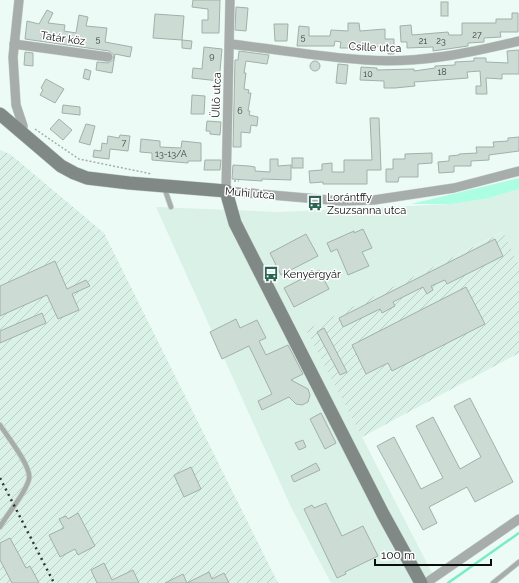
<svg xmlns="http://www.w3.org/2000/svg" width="519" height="583" viewBox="0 0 519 583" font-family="Raleway,sans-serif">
<defs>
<pattern id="industrial-furrows" width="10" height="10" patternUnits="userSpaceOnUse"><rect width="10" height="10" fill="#daf1e8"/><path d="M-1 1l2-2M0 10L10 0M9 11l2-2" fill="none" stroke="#bacdc6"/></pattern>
</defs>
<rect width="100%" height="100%" fill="#ecfbf5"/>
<!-- built -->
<path fill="#daf1e8" d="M519,189V265L502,232L307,330L432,573L420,583H331L291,507L156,207L278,212L452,204L489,198Z"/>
<!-- industrial -->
<g fill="url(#industrial-furrows)">
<path d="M0,150L10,154L104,233L278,583H0Z"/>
<path d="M503,232L519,265V353L362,437L306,330Z"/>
</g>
<!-- grass -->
<path fill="#abfee1" d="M519,178V189L489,198L452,204H411Z"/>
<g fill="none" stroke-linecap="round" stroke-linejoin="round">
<!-- stream -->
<path stroke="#7aebc7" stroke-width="2.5" d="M448,583L519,533"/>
</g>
<!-- building -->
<g fill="#cddbd5" stroke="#a2b0aa">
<path d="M193,0H220L219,33H202V20H208V9L192,7Z"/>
<rect x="441" y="2" width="7" height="14"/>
<path d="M236,7L248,8L246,31L235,30Z"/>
<path d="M47,10L53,13L48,23L65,25L64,31L76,33L79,15L88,17L86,26L107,28L105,42L132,47L130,57L115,54L112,73L96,70L97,62L108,63L113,60L114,55L109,51L25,39L27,21L39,24Z"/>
<path d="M512,13H518V32H500L501,37L484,38V42L468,43V46L433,51V47L407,48V42H401L400,26L411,25L412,35L448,32L449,35H462V23H496V19H512Z"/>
<path d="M155,14L184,16L182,40L153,38Z"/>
<path d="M348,23H359L360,31L385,29V39H394V54H388V45L370,48H340L341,42L335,41L334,46H297L299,26L309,27V36H330L331,30L348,31Z"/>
<path d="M274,24H288L287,41H275Z"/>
<path d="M182,40L192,41L191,49L182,48Z"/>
<path d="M204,47L222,49L219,81L192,78L193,68L202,69Z"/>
<path d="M519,50V74H502V79L486,78L487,94H476V86H481L480,71L467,72L468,78L414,82L415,86L395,88H384V81L360,80L361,67L377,68V70L414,69V71L435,68V66L455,65V62L474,61V58H486V62L508,63L507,51Z"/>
<path d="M239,51L269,55L267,64L246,61L244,73H246L244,89L249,90L248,93H251L248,111H250L249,115L258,117L257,126L251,125L250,133L241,132V147H233L235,60H238Z"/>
<path d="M25,52L33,53V66L24,65Z"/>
<circle cx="315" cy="66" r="5"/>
<path d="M338,64L348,65L346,84L336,83Z"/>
<path d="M85,69L91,71L89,80L83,78Z"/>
<path d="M46,79L64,89L55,103L40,95L43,90L41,88Z"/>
<path d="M192,95L205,96L204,114H191Z"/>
<path d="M63,105L80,107V115L62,113Z"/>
<path d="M370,118H379L381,170H367V184H323V182L310,183L309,171L322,170V164L332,163V172H344V160H372Z"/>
<path d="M59,119L72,130L63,140L50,129Z"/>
<path d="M207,121L221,122L220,135L210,134V131H206Z"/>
<path d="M86,124L95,126L90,145L79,142Z"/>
<path d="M120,135L130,136L128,151L110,149L109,159L93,157L94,150L101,151L102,143L107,144L108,136L119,138Z"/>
<path d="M519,137V151L489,155V160L471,161V166H454V172L439,173L438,162L449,161V156L459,155V154L477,153L476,147H494L493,142L508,141V138Z"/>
<path d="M141,139L160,141V147L181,148L182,141L201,143V161H188V163L152,160V153L140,152Z"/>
<path d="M432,153V163L418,164V177H399L398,182H386V169H393V159H405V154Z"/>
<rect x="292" y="158" width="11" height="10"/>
<path d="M270,159H278V166L291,165V180L262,179V181L232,179L233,165L249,166L255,167V171L270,172Z"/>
<path d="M205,160H221L220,170H204Z"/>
<path d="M363,229L372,248L362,252L369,266L348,275L337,249L331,252L327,243L354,231V233Z"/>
<path d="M306,234L318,256L281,275L270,253Z"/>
<path d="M495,239L503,256L447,284L445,280L431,286L433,290L427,294L423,287L393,302L395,306L382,313L380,309L343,327L339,318Z"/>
<path d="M55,261L67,289L86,280L90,286L72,294L79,310L58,319L47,295L0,316V286Z"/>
<path d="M319,270L329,289L294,307L284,288Z"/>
<path d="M466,287L485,324L392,371L388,363L366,374L352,345Z"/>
<path d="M42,313L46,323L0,343V331Z"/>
<path d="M236,319L240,328L257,320L266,338L259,341L266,355L288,345L303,374L291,380L308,389L310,395L308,402L302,405L296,404L289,397L262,410L258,401L272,394L249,346L222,359L210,332Z"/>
<path d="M324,328L347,372L340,375L317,332Z"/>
<path d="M470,398L513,482L475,502L467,487L429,507L437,523L423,530L377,446L394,437L421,489L443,478L416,426L433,417L460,469L481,457L454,406Z"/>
<path d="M321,413L336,443L325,449L310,419Z"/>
<path d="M303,440L306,447L299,450L295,443Z"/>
<path d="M316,463L320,470L294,482L291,476Z"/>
<path d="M191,467L201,489L184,497L174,475Z"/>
<path d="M326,503L342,536L363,526L378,556L345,572L346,574L337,578L304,509L312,505L314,508Z"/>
<path d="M78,513L95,546L78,555L75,549L60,557L49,535L64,528L59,519L66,516L68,519Z"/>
<path d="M10,538L26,568L30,566L39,583H12L0,560V543Z"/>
<path d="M104,563L112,580L133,570L139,583H97L91,570Z"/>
<path d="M209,572L212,579L224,573L229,583H165L183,574L187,583Z"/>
</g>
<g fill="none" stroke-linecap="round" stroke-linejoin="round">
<defs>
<g id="lane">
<path d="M164,187L171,207"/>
<path d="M0,425C7,436 32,467 29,479C25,495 8,512 0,527"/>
<path d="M493,583L519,562"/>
</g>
<g id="street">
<path d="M19,0L13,57L16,105L23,126L22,133"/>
<path d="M230,0L226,191L341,201L374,200L454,188L519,171"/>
<path d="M14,44L108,57"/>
<path d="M230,44C275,49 320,57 366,60C417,64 469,53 519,41"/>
<path d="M426,583L519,519"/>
</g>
<path id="secondary" d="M0,114L61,166L74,173L87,178L129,183L226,191L235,223L383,514L421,583"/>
</defs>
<!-- lane casing -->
<use href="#lane" stroke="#c8d5d0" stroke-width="6"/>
<!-- street casing -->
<use href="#street" stroke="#c8d5d0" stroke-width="10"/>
<!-- secondary casing -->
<use href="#secondary" stroke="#c8d5d0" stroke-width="14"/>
<!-- path -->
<g stroke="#a3afaa" stroke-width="1.5" stroke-dasharray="2 2" stroke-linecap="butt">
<path d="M35,129L79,159L152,174"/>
<path d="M234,181H239"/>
</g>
<!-- lane -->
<use href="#lane" stroke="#a7adaa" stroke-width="4.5"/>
<!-- street -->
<use href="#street" stroke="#a7adaa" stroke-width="9"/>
<!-- secondary -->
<use href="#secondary" stroke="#808985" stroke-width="13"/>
<!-- rail -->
<path stroke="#313735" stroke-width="2.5" stroke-dasharray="2 4" stroke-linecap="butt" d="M0,478L54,583"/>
</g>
<!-- icons -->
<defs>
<symbol id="bus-bare" viewBox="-9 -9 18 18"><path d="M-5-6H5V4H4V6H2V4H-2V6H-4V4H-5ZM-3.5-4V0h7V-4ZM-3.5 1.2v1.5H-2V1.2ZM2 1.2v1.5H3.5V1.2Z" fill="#286653" stroke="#fff" stroke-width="2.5" paint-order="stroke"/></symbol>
</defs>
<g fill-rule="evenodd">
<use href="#bus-bare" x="304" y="192" width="22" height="22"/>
<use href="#bus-bare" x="260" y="263" width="22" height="22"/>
</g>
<g text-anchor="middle" stroke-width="3" stroke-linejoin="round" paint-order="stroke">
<!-- number labels -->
<g font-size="9" fill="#3b4240">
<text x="477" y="38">27</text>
<text x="303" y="40">5</text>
<text x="98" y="42">5</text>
<text x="423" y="44">21</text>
<text x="441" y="44">23</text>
<text x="212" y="59">9</text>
<text x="442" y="75">18</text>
<text x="368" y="77">10</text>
<text x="240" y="114">6</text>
<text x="124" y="146">7</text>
<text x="171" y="157">13-13/A</text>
</g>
<!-- street labels -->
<g font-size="11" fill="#0a0f0e" stroke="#fff">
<text transform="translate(63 38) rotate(8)" y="4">Tatár köz</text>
<text transform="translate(375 47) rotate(2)" y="4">Csille utca</text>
<text transform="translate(216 95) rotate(-88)" y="4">Üllő utca</text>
<text transform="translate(250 193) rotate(5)" y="4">Muhi utca</text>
</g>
<!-- poi labels -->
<g font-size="11" fill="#0a0f0e" stroke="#fff" text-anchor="start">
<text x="327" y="201">Lorántffy<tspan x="327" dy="13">Zsuzsanna utca</tspan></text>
<text x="283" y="278">Kenyérgyár</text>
</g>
</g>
<!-- scale -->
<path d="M375 559v6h116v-6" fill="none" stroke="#0a0f0e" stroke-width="2"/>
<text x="381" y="559" font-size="12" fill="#0a0f0e" stroke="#ffffff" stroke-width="3" paint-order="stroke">100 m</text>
</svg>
